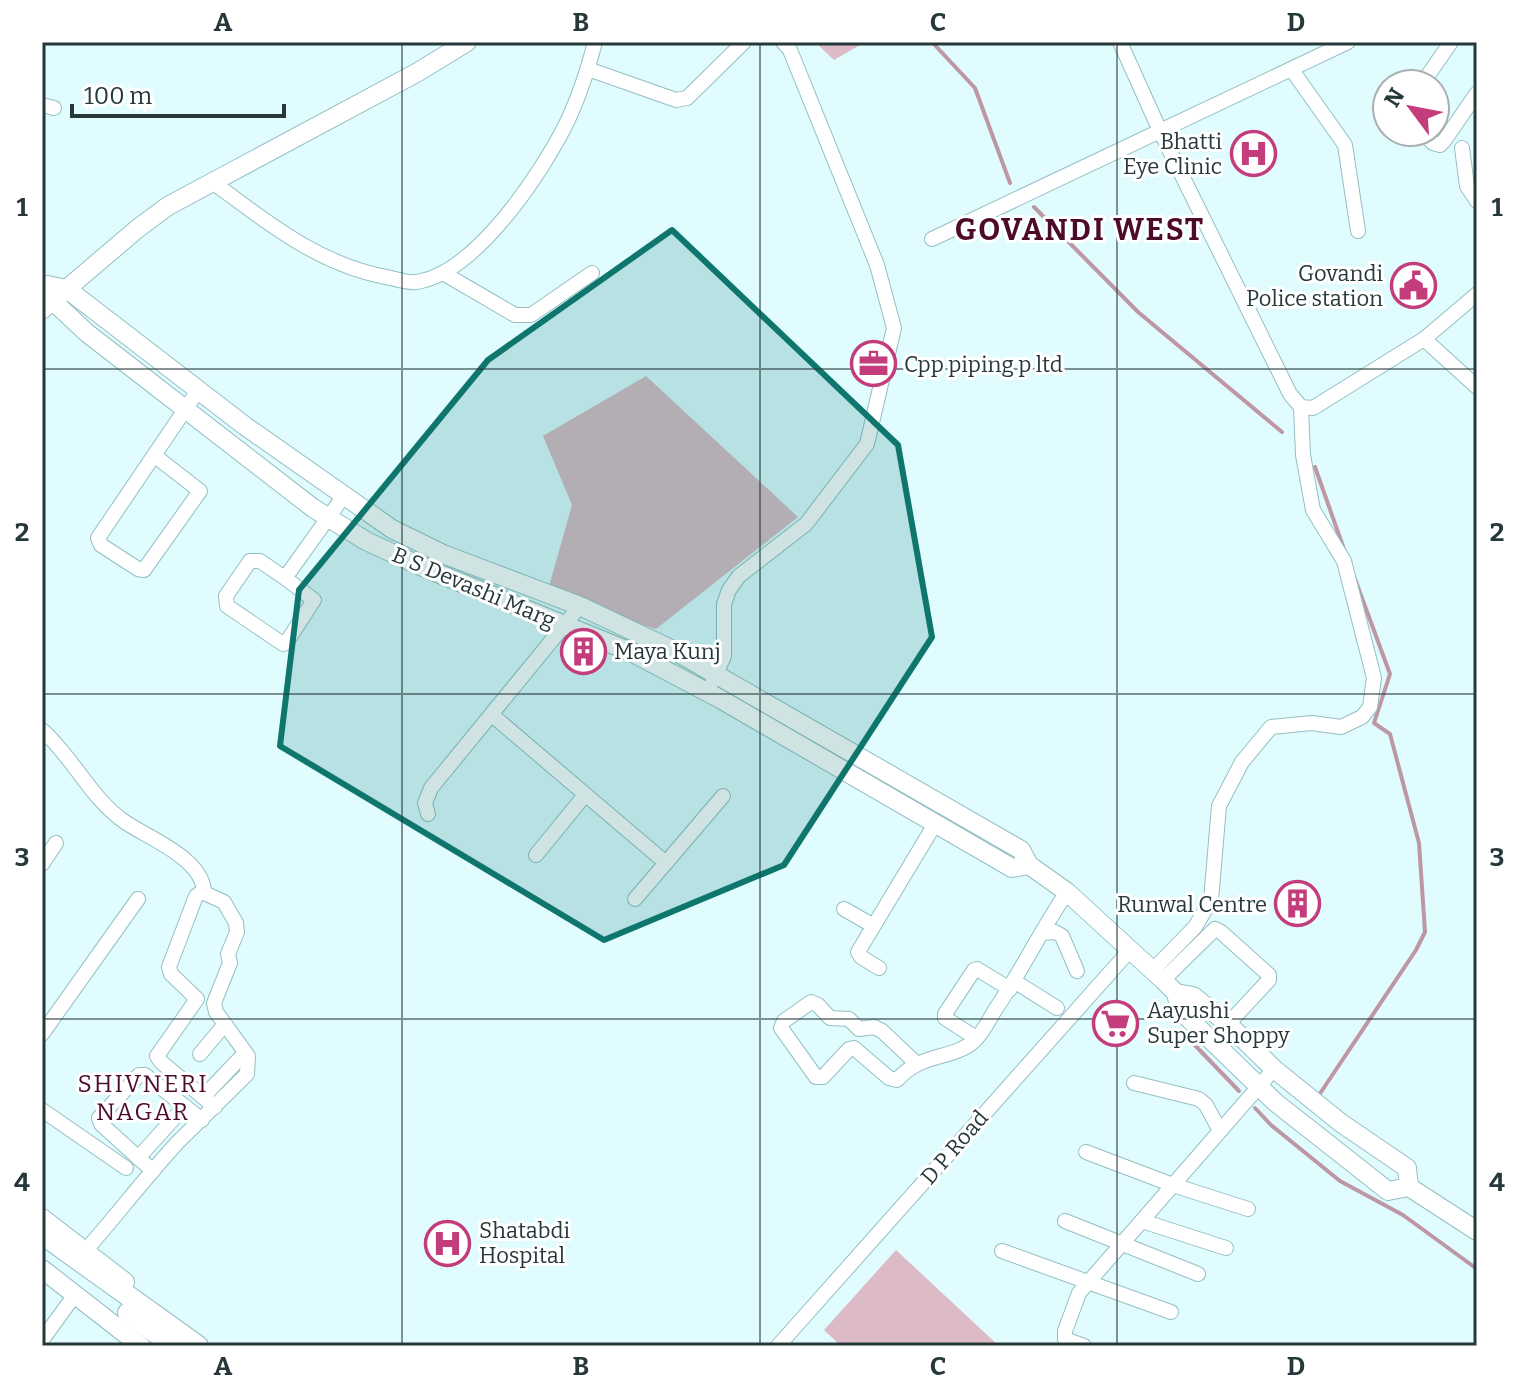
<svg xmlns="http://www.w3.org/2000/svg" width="1519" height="1388" viewBox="0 0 1519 1388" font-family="Bitter,serif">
<rect width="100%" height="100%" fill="#e1fcff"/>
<!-- green -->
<g fill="#ddbbc6">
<path d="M815,42H865L834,60Z"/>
<path d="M646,376L798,517L656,629L546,597L572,505L543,436Z"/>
<path d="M896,1250L999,1346H841L824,1330Z"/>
</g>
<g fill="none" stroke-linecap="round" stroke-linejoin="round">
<!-- stream -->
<g stroke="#bd98a4" stroke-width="4">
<path d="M932,42L975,88L1010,183"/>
<path d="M1034,207L1138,312L1282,432"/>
<path d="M1315,467L1345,552"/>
<path d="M1188,1038L1239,1091"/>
<path d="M1319,1095L1416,950L1425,932L1419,843L1390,734L1374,723L1390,674L1355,579"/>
<path d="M1255,1108L1271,1125L1340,1181L1403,1215L1477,1269"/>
</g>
<defs>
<g id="minor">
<path d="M1120,42L1160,131L1290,394L1301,407L1313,408L1424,339L1477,387"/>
<path d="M588,69L676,100L687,98L744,42"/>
<path d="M1292,70L1345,145L1358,231"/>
<path d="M1422,84L1451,42"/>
<path d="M42,105L54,108"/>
<path d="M1422,132L1433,143L1440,145L1444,141L1477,93"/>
<path d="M1462,148L1467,186L1477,201"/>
<path d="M211,181C268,223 320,266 391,278C399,280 408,283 416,282C475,274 542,173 567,122C579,97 588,69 595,42"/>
<path d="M932,239L1348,42"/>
<path d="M443,273L515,315H531L592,273"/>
<path d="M1424,339L1477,294"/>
<path d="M155,456L200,491L144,570L138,569L101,545L98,538L199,389"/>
<path d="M285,578L314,600L286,643L283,644L227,606L226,596L250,561H260L285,578L343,497"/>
<path d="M713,681L724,656V604L729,590L739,576L806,524L867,444L894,328L877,265L790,50L783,42"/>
<path d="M492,715L666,863"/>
<path d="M42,730C73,757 91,799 125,822C150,839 204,859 204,893"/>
<path d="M428,814L425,803L431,788L580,606"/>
<path d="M536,855L585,795"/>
<path d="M42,864L56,843"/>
<path d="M635,899L723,796"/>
<path d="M844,909L872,925"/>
<path d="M1042,933L1055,932L1062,936L1077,971"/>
<path d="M879,968L861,957L858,952L935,824"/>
<path d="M1153,970L1195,927L1211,900L1219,806L1242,762L1271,727L1312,723L1341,727L1362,717L1370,707L1374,678L1344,561L1313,510L1303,455L1301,407"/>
<path d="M1163,980L1215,929L1221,932L1269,975V980L1228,1024"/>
<path d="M1014,981L1057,1008"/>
<path d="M42,1034L138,899"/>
<path d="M976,1038L945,1018V1014L974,970L977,969L1010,989"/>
<path d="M200,1054L225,1024"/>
<path d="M916,1063L882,1031L874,1027L859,1029L849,1019L830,1018L818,1005L811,1002L784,1021L781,1028L816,1077H823L849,1049L854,1048L889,1078L897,1080C921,1052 953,1060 974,1041C983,1033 989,1020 995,1010C1021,972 1041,930 1067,892"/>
<path d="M1134,1083L1199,1099L1206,1105L1220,1131"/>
<path d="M203,1097L245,1053"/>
<path d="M42,1110L126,1168"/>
<path d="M1086,1152L1173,1185L1248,1209"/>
<path d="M138,1158L185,1106"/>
<path d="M153,1171L101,1124L99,1118L139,1075H145L202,1120"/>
<path d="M1065,1221L1198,1274"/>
<path d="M1142,1221L1226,1248"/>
<path d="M85,1251C116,1216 145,1178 177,1143C200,1120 224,1097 247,1074L248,1056L216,1012L214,1003L230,963L228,954L237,932L236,923L224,902L202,892L196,896L169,967L171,974L197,999L157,1056L161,1062L215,1107"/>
<path d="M1002,1251L1171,1312"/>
<path d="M42,1340L74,1296"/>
<path d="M778,1346L1131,949"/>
<path d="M1084,1346L1065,1339V1331L1079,1293L1274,1069"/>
</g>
<g id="major">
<path d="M47,285L67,289L245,426L392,529L443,554L580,606L675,651L1021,850L1029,865L1067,892L1163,980L1176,993L1180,1010L1275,1102L1388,1191L1409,1187L1477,1231"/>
<path d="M47,285L54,302L87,333L313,508L366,541L425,568L631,652L722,700L1012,868L1029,865"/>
<path d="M42,310L137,229L168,206L418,72L467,42"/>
<path d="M1176,993L1193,996L1228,1024L1274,1069L1341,1123L1407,1168L1409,1187"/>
<path d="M42,1218L125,1282"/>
<path d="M42,1269L141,1346"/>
</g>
<g id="highway">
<path d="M42,1234L198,1346"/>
<path d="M128,1313L174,1346"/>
</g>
</defs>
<!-- minor casing -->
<use href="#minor" stroke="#93bfc4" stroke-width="16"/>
<!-- major casing -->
<use href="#major" stroke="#93bfc4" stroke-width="20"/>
<!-- highway casing -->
<use href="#highway" stroke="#93bfc4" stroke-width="22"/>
<!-- minor -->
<use href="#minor" stroke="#fff" stroke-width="14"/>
<!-- major -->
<use href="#major" stroke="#fff" stroke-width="18"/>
<!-- highway -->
<use href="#highway" stroke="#fff" stroke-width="20"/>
</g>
<!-- marked area -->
<path fill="#0f766e" fill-opacity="0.2" stroke="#0f766e" stroke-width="6" stroke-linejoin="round" d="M672,230L898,445L932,637L784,865L604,940L280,746L299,590L488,360Z"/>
<!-- grid -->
<path fill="none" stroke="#26383a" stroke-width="2" stroke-opacity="0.55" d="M402,42V1346M760,42V1346M1117,42V1346M42,369H1477M42,694H1477M42,1019H1477"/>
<!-- icons -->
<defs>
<symbol id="hospital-ring" viewBox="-11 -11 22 22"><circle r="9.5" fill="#fff" stroke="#c33c7b" stroke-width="1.5"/><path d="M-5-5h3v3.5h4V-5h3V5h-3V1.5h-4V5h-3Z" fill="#c33c7b"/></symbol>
<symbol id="civic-ring" viewBox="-11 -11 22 22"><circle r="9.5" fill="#fff" stroke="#c33c7b" stroke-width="1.5"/><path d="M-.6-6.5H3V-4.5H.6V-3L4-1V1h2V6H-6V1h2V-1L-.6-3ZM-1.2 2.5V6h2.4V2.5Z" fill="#c33c7b"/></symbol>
<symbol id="office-ring" viewBox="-11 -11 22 22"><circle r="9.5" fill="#fff" stroke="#c33c7b" stroke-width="1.5"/><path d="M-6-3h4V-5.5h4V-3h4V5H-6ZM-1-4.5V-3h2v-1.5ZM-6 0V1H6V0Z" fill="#c33c7b"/></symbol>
<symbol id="building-ring" viewBox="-11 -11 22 22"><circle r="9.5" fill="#fff" stroke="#c33c7b" stroke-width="1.5"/><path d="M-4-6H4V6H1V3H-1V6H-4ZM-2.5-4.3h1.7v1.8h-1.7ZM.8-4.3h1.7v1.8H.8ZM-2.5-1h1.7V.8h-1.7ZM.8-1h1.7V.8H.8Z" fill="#c33c7b"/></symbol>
<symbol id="supermarket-ring" viewBox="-11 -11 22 22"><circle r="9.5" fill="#fff" stroke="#c33c7b" stroke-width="1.5"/><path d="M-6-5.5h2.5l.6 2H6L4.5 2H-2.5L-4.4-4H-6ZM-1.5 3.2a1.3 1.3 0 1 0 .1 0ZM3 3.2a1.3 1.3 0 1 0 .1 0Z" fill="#c33c7b"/></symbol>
</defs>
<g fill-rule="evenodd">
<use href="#hospital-ring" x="1228" y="128" width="51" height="51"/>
<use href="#civic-ring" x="1388" y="260" width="51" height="51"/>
<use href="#office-ring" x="848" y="338" width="51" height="51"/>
<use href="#building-ring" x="558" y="626" width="51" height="51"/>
<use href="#building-ring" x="1272" y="878" width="51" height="51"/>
<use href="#supermarket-ring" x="1090" y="998" width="51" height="51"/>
<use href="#hospital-ring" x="422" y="1218" width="51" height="51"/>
</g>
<g text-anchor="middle" stroke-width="6" stroke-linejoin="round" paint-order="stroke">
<!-- poi labels -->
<g font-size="22" fill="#26383a" stroke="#fff" text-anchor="start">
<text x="1222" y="149" text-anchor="end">Bhatti<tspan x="1222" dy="25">Eye Clinic</tspan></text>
<text x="1383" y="281" text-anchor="end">Govandi<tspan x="1383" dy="25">Police station</tspan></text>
<text x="904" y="372">Cpp piping p ltd</text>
<text x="614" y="659">Maya Kunj</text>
<text x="1267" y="912" text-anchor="end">Runwal Centre</text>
<text x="1147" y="1018">Aayushi<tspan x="1147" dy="25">Super Shoppy</tspan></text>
<text x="479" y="1238">Shatabdi<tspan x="479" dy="25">Hospital</tspan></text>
</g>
<!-- street labels -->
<g font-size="22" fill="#26383a" stroke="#fff">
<text transform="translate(474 587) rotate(23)" y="8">B S Devashi Marg</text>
<text transform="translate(954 1147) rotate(-49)" y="8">D P Road</text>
</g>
<!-- neighbourhood labels -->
<g font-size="24" letter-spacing="2" fill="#4c0b2b" stroke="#fff">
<text x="143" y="1092">SHIVNERI<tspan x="143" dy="28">NAGAR</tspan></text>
</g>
<!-- district labels -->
<g font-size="30" font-weight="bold" letter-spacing="2" fill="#4c0b2b" stroke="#fff">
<text x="1080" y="240">GOVANDI WEST</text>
</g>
</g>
<!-- border -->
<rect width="1519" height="1388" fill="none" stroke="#ffffff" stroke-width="88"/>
<!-- north arrow -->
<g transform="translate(1411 108) rotate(302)"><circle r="38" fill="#ffffff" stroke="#a8afb0" stroke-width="2"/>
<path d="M0-6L14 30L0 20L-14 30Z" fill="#c33c7b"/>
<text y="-12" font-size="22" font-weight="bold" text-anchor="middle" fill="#26383a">N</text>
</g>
<!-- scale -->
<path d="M72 104v12h212v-12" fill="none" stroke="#26383a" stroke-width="4"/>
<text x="84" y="104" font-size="24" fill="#26383a" stroke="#ffffff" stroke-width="6" paint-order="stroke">100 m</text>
<rect x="44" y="44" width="1431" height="1300" fill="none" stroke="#26383a" stroke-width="3"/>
<g font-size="26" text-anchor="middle" font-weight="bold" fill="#26383a">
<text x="223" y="31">A</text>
<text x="581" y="31">B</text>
<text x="938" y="31">C</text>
<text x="1296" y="31">D</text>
<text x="22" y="216">1</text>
<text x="1497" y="216">1</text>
<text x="22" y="541">2</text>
<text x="1497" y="541">2</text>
<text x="22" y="866">3</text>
<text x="1497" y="866">3</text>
<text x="22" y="1191">4</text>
<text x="1497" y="1191">4</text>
<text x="223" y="1375">A</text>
<text x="581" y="1375">B</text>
<text x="938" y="1375">C</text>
<text x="1296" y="1375">D</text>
</g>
</svg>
